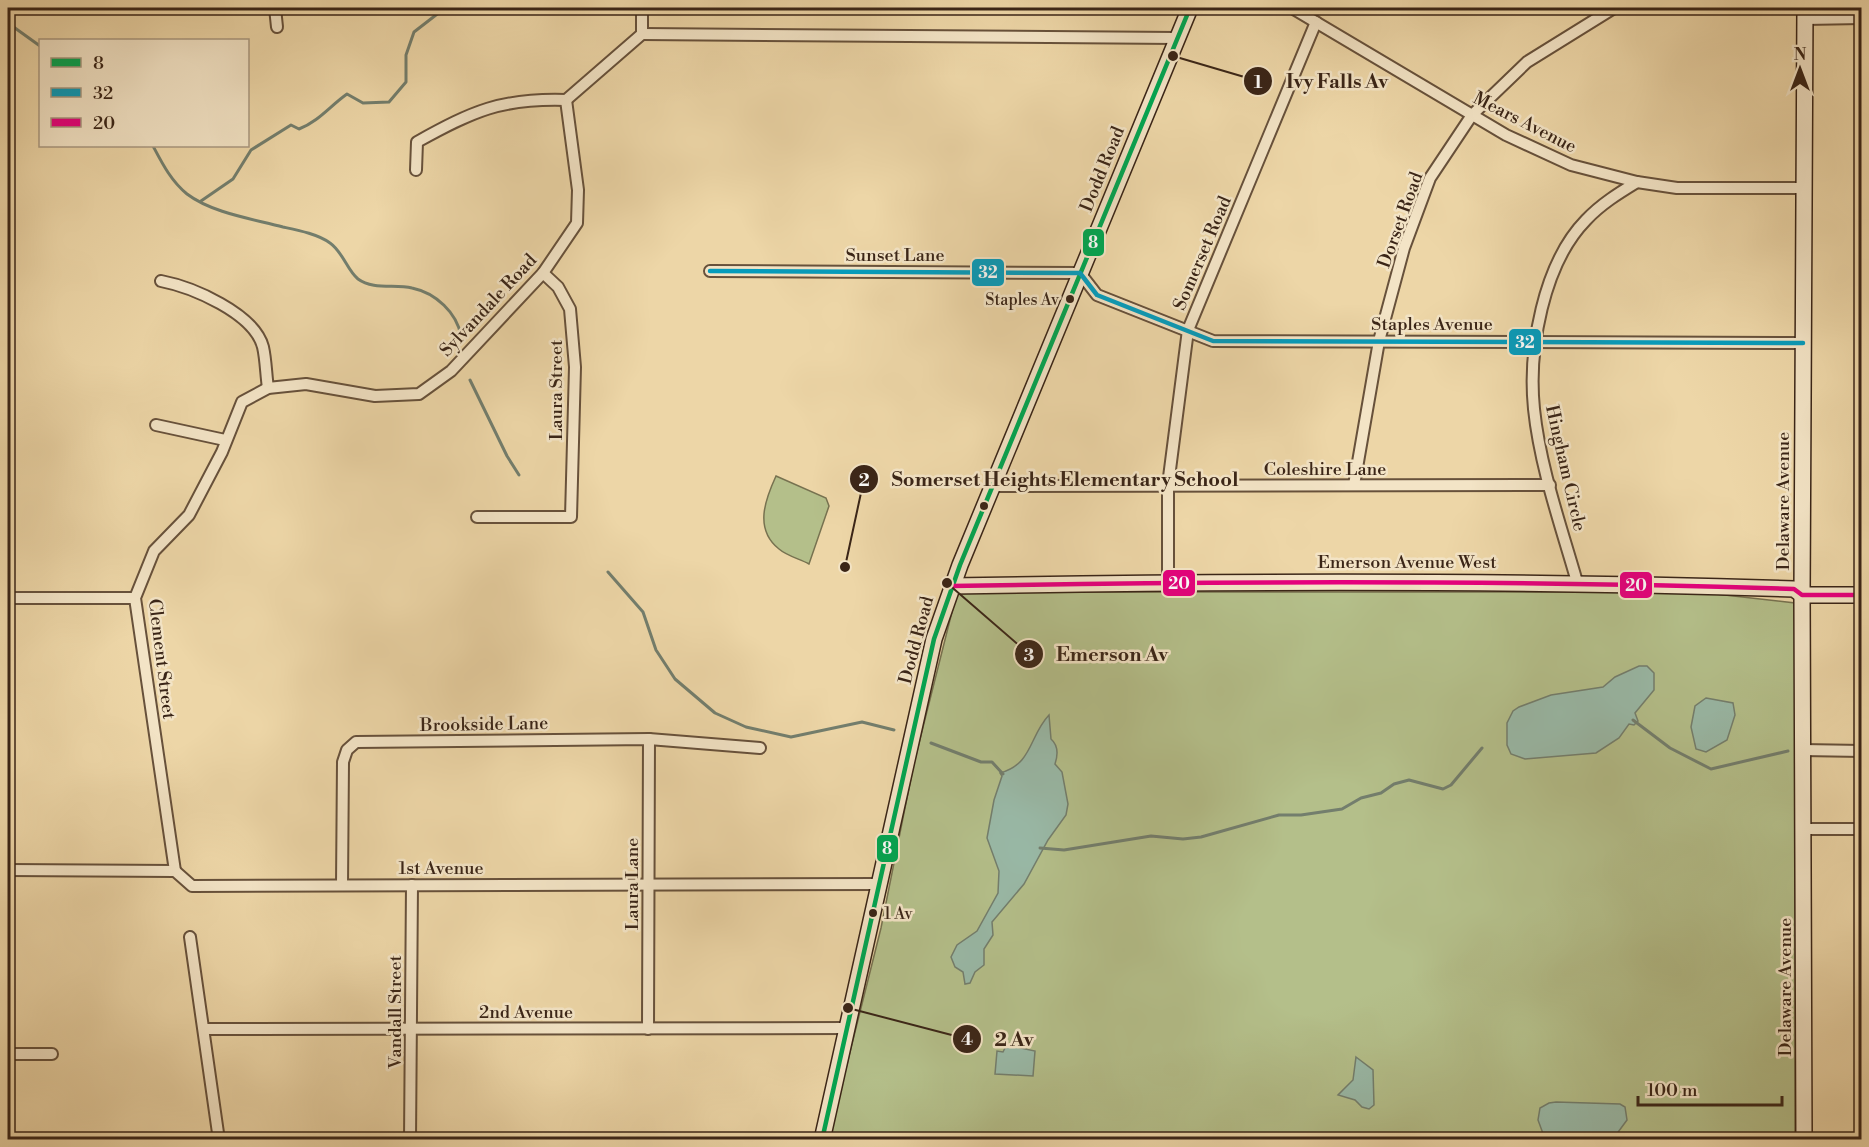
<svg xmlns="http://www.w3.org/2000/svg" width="1869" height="1147" viewBox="0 0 1869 1147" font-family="'Libre Bodoni',serif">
<rect width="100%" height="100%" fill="#edd6a7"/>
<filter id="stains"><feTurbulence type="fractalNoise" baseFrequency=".00333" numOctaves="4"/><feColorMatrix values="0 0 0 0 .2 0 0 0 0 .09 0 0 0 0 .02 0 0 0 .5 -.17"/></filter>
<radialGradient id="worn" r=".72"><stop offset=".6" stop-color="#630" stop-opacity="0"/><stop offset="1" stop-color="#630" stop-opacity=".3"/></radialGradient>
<!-- green -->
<g fill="#b4bf8a" stroke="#777250" stroke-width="1.5">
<path d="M776,476L826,498L829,506L809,564C800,559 787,556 779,549C754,529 765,500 776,476Z"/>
<path d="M957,592H1698L1795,603V1139L828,1140L881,928L914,763Z"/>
</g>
<!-- water -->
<g fill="#99b9a7" stroke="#737e6d" stroke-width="1.5">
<path d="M1639,666H1647L1654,673V690L1635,713L1638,721L1634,725L1629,724L1619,738L1596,753L1525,759L1511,754L1507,745V723L1513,711L1519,707L1551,695L1603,687L1615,677Z"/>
<path d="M1706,698L1733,703L1735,715L1727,740L1706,752L1696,749L1691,727L1695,706Z"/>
<path d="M1049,715L1051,739C1059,746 1058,755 1055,764L1062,772L1068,804L1066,815L1048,840L1024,884L992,922L993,935L984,949V965L975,972L970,983L965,984L963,972L955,967L951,957L957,945L977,931L998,893L999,871L987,838L994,800L1002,776L1000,773C1033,764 1029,736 1049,715Z"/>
<path d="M1011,1046L1035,1051L1033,1076L995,1074L997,1051L1003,1052L1005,1048Z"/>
<path d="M1356,1057L1373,1070L1374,1105L1369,1109L1362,1107L1355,1100L1338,1095L1353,1080Z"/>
<path d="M1556,1102L1620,1104L1625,1107L1627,1120L1613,1139H1545L1538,1120L1540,1108L1549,1103Z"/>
</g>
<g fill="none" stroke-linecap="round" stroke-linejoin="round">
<!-- stream -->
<g stroke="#737e6d" stroke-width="3">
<path d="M8,23L40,46"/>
<path d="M153,146C162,163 171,181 187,194C212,213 253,219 283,227C297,230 318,234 330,243C343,252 347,270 358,279C373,290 395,284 412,288C436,293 457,313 461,336"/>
<path d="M201,201L233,179L251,150L291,125L299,129C319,121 330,106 347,94L363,103L389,102L406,82V55L414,32L445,8"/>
<path d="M470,380L507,456L519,475"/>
<path d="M608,572L643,612L656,650L675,679L715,713L746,727L791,737L862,722L894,730"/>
<path d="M1633,720L1670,748L1711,769L1788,751"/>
<path d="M931,743L981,762H992L1003,774"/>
<path d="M1040,848L1064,850L1151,836L1183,839L1201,837L1279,815H1301L1342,809L1361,798L1381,793L1394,784L1409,780L1443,789L1451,785L1482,748"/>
</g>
<defs>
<g id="street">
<path d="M275,8L277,27"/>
<path d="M1292,8L1506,135L1571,165L1637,182L1677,188H1804"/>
<path d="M1805,19L1862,18"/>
<path d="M642,34L1177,38"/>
<path d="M566,100L642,34V8"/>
<path d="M416,170L417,142C473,111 501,98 566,100"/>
<path d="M710,271L1080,273L1097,295L1213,341L1803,343"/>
<path d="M161,281C192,287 254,313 263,347C266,360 266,375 268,388"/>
<path d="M156,425L225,440"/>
<path d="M1354,485L1379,341L1404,248L1430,178L1472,115L1527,62L1614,8"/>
<path d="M992,486L1550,485"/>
<path d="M477,517H571L575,367L570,309L558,287L543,273"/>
<path d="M1168,582V485L1188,330L1316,22"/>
<path d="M1577,582C1561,526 1540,467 1534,409C1528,350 1543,264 1586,220C1601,204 1619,193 1637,182"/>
<path d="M8,598H135"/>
<path d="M1803,750L1862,751"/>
<path d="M1803,829H1862"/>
<path d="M8,870L175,871L192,886L880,884"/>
<path d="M175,871L135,598L154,551L189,515L222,452L242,402L268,388L306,384L375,396L419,394L451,371L543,273L577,223L578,190L566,100"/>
<path d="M342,885L343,762L347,750L356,742L649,739L760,748"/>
<path d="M190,937L219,1140"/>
<path d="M204,1029L848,1028"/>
<path d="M648,1029L649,739"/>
<path d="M8,1054H52"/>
<path d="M410,1140L412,885"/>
</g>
<g id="secondary">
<path d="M951,586C1232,581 1513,580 1794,589L1802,595H1862"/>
<path d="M822,1140L934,639L960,565L1190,8"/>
<path d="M1804,1140L1802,595L1805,8"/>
</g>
</defs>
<!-- street casing -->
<use href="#street" stroke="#67513b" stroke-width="14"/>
<!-- secondary casing -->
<use href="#secondary" stroke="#3a2517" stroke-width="18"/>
<!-- street -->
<use href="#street" stroke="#f3e4c6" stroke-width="10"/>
<!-- secondary -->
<use href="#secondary" stroke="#f3e4c6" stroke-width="15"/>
<defs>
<path id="bus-1" d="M822,1140L934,639L960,565L1190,8"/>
<path id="bus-2" d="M710,271L1080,273L1097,295L1213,341L1803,343"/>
<path id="bus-3" d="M951,586C1232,581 1513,580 1794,589L1802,595H1862"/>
</defs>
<!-- bus-1 casing -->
<use href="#bus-1" stroke="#f3e4c6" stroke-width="9"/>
<!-- bus-2 casing -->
<use href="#bus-2" stroke="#f3e4c6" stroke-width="9"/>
<!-- bus-3 casing -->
<use href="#bus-3" stroke="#f3e4c6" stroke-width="9"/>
<!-- bus-1 -->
<use href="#bus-1" stroke="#00a651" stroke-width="4.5"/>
<!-- bus-2 -->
<use href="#bus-2" stroke="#069cbc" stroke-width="4.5"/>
<!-- bus-3 -->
<use href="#bus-3" stroke="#e5007d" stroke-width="4.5"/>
</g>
<!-- markers -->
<g fill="#3a2517" stroke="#f3e4c6" stroke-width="2">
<circle cx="1070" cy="299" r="5"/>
<circle cx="984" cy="506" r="5"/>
<circle cx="873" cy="913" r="5"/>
</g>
<g text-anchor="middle" stroke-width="5" stroke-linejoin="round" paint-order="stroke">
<!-- bus labels -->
<g font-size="16" fill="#3a2517" stroke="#f3e4c6" text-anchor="end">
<text x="1059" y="305">Staples Av</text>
<text x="884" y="919" text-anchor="start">1 Av</text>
</g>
<!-- street labels -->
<g font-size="18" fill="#3a2517" stroke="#f3e4c6">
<text transform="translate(1525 122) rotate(27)" y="6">Mears Avenue</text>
<text transform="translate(1102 169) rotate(-68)" y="6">Dodd Road</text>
<text transform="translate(1400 220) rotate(-70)" y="6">Dorset Road</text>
<text transform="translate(1202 253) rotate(-67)" y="6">Somerset Road</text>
<text x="895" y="261">Sunset Lane</text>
<text transform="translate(488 305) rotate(-47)" y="6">Sylvandale Road</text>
<text x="1432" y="330">Staples Avenue</text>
<text transform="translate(556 390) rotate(-90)" y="6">Laura Street</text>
<text transform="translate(1566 468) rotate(77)" y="6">Hingham Circle</text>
<text x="1325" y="475">Coleshire Lane</text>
<text transform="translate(1783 501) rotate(-90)" y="6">Delaware Avenue</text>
<text x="1407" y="568">Emerson Avenue West</text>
<text transform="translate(916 640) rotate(-75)" y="6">Dodd Road</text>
<text transform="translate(162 659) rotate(83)" y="6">Clement Street</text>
<text transform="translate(484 724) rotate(-1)" y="6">Brookside Lane</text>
<text x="441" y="874">1st Avenue</text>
<text transform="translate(632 884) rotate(-90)" y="6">Laura Lane</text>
<text transform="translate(1785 987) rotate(-90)" y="6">Delaware Avenue</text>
<text transform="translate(395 1012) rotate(-90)" y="6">Vandall Street</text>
<text x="526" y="1018">2nd Avenue</text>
</g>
</g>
<!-- callouts -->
<path fill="none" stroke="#3a2517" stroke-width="2" d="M1173 56L1258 81M845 567L864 479M947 583L1029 654M848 1008L967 1039"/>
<g fill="#3a2517" stroke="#f3e4c6" stroke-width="2">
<circle cx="1173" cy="56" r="6"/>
<circle cx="845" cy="567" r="6"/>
<circle cx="947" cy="583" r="6"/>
<circle cx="848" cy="1008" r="6"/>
<circle cx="1258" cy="81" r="15"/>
<circle cx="864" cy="479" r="15"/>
<circle cx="1029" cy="654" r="15"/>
<circle cx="967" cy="1039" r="15"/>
</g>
<g font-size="18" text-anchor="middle" font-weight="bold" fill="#fff">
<text x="1258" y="88">1</text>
<text x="864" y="486">2</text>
<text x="1029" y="661">3</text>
<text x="967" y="1045">4</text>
</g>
<g font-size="20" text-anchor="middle" font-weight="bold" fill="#3a2517" stroke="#f3e4c6" stroke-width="5" stroke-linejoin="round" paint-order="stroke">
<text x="1337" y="88">Ivy Falls Av</text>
<text x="1065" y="486">Somerset Heights Elementary School</text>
<text x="1112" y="661">Emerson Av</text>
<text x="1014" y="1046">2 Av</text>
</g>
<g stroke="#f3e4c6" stroke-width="2">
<rect x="1082" y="228" width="23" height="29" rx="6" fill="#00a651"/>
<rect x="971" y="258" width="34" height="29" rx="6" fill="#069cbc"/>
<rect x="1508" y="328" width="34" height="28" rx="6" fill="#069cbc"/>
<rect x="1162" y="569" width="34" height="28" rx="6" fill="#e5007d"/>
<rect x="1619" y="571" width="34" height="28" rx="6" fill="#e5007d"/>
<rect x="876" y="834" width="23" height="29" rx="6" fill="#00a651"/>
</g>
<g font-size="16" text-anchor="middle" font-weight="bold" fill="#fff">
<text x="1093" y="248">8</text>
<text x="988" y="278">32</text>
<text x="1525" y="348">32</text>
<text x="1179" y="589">20</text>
<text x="1636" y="591">20</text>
<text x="887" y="854">8</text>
</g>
<!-- margin -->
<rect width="1869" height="1147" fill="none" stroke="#edd6a7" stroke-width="30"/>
<rect x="9" y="9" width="1851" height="1129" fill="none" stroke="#3a2517" stroke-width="3"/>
<rect x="15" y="15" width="1839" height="1117" fill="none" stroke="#3a2517" stroke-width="1.5"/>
<!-- legend -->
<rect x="39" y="39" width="210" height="108" fill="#f3e4c6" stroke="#a99880" stroke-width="1.5"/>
<rect x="51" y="58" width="30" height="9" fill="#00a651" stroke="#a99880" stroke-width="1.5"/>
<text x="93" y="69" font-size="18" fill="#3a2517">8</text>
<rect x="51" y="88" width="30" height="9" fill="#069cbc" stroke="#a99880" stroke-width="1.5"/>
<text x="93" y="99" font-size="18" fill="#3a2517">32</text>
<rect x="51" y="118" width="30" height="9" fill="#e5007d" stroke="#a99880" stroke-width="1.5"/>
<text x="93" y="129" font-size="18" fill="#3a2517">20</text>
<!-- north arrow -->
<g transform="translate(1800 69)" stroke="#f3e4c6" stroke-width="4.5" paint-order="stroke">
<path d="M0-4.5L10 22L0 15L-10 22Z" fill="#3a2517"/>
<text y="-9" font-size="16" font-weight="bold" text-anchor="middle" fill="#3a2517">N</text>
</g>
<!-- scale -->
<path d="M1638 1096v9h144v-9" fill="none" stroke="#3a2517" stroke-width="3"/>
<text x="1647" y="1096" font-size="18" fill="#3a2517" stroke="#f3e4c6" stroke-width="4.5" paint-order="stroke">100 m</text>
<rect width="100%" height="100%" filter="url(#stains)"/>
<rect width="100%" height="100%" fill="url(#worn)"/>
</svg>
